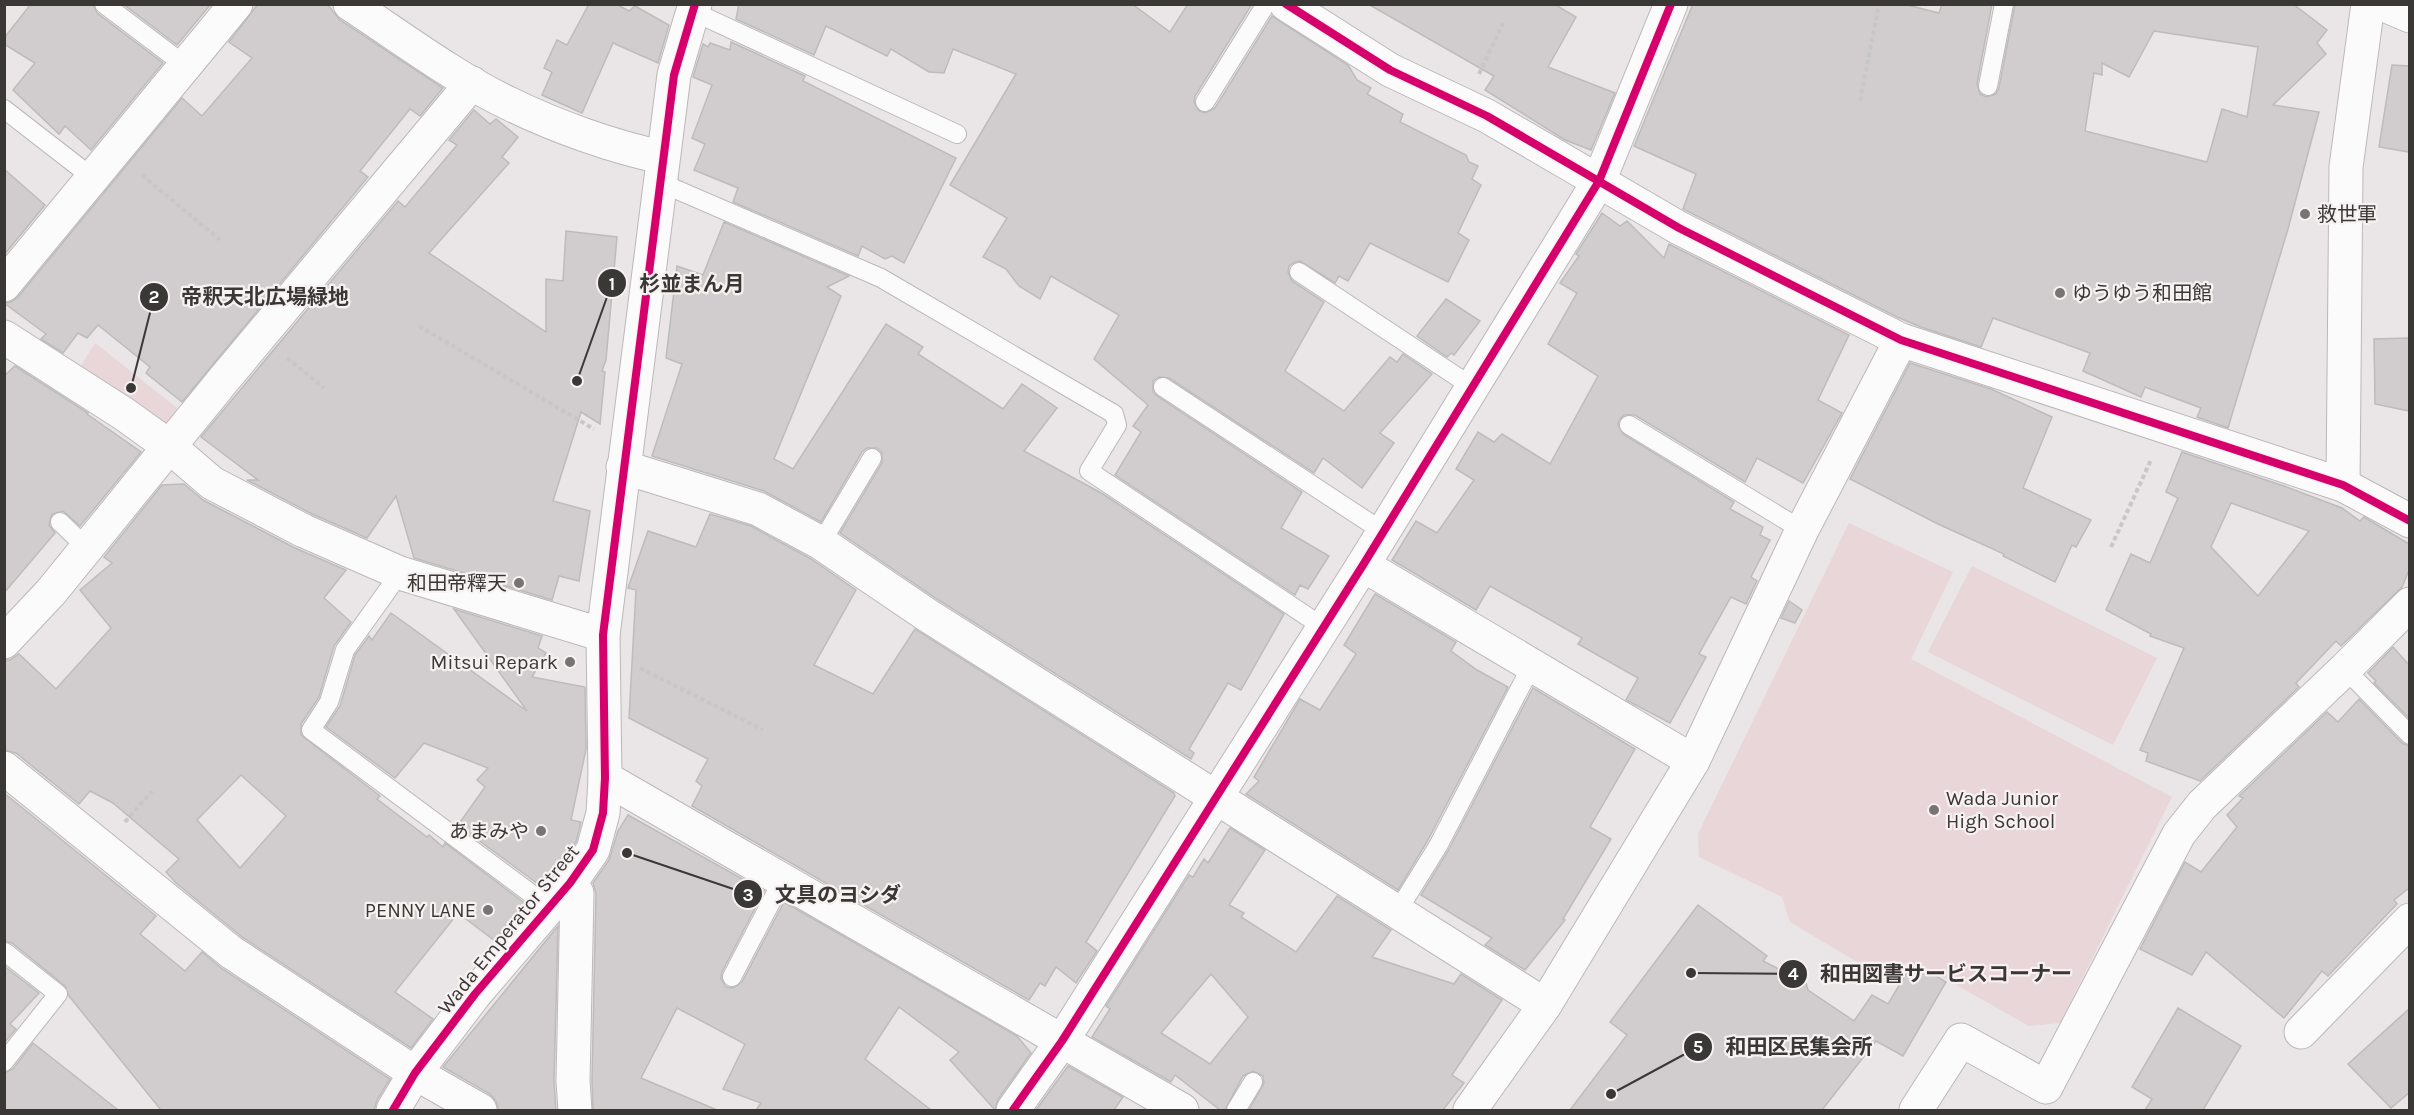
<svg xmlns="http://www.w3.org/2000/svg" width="2414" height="1115" viewBox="0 0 2414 1115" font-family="Karla,'Noto Sans JP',sans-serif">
<rect width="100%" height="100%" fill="#eae5e6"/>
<!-- green -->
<g fill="#e8d6d8">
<path d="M95,343L177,408L167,427L79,369Z"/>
<path d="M1849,523L1953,572L1911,659L2172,797L2060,1023L2029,1026L1914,961L1874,972L1790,922L1782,897L1699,857L1698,834Z"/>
<path d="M1972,566L2157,658L2113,745L1928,652Z"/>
</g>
<!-- building -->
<g fill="#d1cdce" stroke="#bebbbb" stroke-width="1.5" fill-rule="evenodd">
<path d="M31,4H93L97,13L163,63L91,150L65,126L59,134L13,90L35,63L4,44V38Z"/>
<path d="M123,4H211L177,45Z"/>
<path d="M258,4H327L340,20L443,88L420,116L410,109L360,171L368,177L182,402L146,373L150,367L98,325L87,338L78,333L63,353L41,339L46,334L4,303L11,302L18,297L182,98L202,116L252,58L229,42Z"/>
<path d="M589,4H616L629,11L635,6L669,25L658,63L613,43L582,113L542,95L552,72L544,68L557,40L567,45Z"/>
<path d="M739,4H1132L1170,32L1188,4H1252L1195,96L1194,102L1199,111L1205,113L1215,108L1272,16L1348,65L1357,80L1371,88L1367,94L1403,114L1400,122L1466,155L1469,162L1478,166L1472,179L1481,185L1458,233L1469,240L1448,282L1370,243L1348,281L1339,276L1335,283L1300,261L1295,262L1289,266L1288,272L1292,281L1324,302L1285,371L1344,411L1390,357L1397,362L1403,354L1432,374L1380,433L1394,443L1362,488L1323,458L1314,473L1169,378L1159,377L1153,381V392L1157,396L1302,492L1281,528L1329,556L1308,589L1300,585L1295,595L1115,475L1141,432L1133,426L1148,405L1094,359L1119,315L1051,276L1040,299L1019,286L1006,269L983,257L1007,218L950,185L1016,74L953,49L944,73L929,72L891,49L887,56L826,26L814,55L736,19Z"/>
<path d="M1368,4H1554L1576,17L1548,67L1615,93L1591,150L1565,140L1485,90L1494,76Z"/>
<path d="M1693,4H1903L1939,13L1942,4H1992L1977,84L1980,94L1986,97L1996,94L1999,88L2015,4H2293L2327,30L2317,43L2326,54L2273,105L2319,112L2288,229L2228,428L2197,417L2201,408L2145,387L2141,397L2083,371L2090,353L1993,318L1981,347L1921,327L1897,317L1683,209L1696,174L1634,146ZM2154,31L2258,47L2247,117L2222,109L2207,162L2085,131L2094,73L2102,75V63L2129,77Z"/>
<path d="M731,42L805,76L803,81L956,158L904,263L892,256L885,259L862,246L858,256L733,202L738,188L694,170L705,144L692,138L712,85L693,77L703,44L708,47L710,43L730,50Z"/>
<path d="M2392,65L2409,66V152L2379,147Z"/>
<path d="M474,110L490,124L496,119L518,137L502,157L509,163L429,253L546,332V279L563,281L566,231L617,237L606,360L602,371L605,372L600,424L581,412L553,501L590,511L579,581L559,576L552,600L414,558L396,496L367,538L312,514L247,480H258L201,437L398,201L405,207L457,145L449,140Z"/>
<path d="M4,169L45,205L4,255Z"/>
<path d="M1602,213L1620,226L1627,221L1664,258L1669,244L1849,335L1818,400L1842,413L1803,483L1757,458L1745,482L1635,415H1624L1619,420L1618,425L1623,434L1734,502L1730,509L1763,527L1760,535L1770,540L1751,577L1757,581L1746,604L1731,597L1699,654L1706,657L1670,723L1626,700L1638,678L1578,644L1582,638L1490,586L1476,610L1392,560L1416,521L1437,533L1474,480L1456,469L1478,432L1494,442L1502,434L1550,464L1598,376L1548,344L1577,293L1560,283L1579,256L1576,254Z"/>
<path d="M724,222L849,276L827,287L841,296L774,459L793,469L886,324L923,347L918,354L1003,409L1022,384L1057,408L1024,451L1103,494L1284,614L1241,690L1228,683L1189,749L1194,753L1191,759L937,599L840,533L882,463V453L877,448H867L862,452L821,522L764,491L652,456L682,364L666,358L677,266L703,275Z"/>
<path d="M1446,299L1480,321L1454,355L1451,353L1447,357L1417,336Z"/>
<path d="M2409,338V411L2375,404L2374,339Z"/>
<path d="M1910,363L1991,389L2052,417L2023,488L2091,520L2076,547L2072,545L2055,582L2003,556L2004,554L1938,524L1850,479Z"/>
<path d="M15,366L88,413L87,414L141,452L80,526L63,511L52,514L49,525L55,533L4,593V376Z"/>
<path d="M2182,452L2284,486L2342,508L2360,521L2364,517L2409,544V570L2402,587L2341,646L2336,641L2296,683L2299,687L2200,781L2146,761L2148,753L2140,750L2184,648L2150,636L2151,634L2106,610L2131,554L2150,563L2178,498L2166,492ZM2231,503L2309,531L2258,596L2211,547Z"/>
<path d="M184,484L203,500L295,548L346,570L324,598L351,622L334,646L319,697L301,724V735L380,796L377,799L427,837L429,835L443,847L445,843L527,905L495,941L458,913L395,992L433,1019L411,1048L242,937L176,883L166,872L179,859L113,803L90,791L79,804L16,753L4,750V660H10L19,654L56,689L111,628L80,590L112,563L104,557L162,485ZM241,775L286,816L240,868L197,820Z"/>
<path d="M710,514L751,526L811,559L856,590L814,665L873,694L915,629L1174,793L1175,796L1086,942L1097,951L1076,983L1056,967L1045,986L1040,983L1029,1000L692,806L702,786L696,781L708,759L629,718L636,590L628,588L648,531L696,547Z"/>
<path d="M1375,594L1456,642L1451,651L1477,670L1508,687L1428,840L1398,890L1246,794L1259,781L1254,777L1300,699L1320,710L1356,654L1344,645Z"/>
<path d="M1789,601L1802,610L1795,623L1781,618Z"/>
<path d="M454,609L542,636L538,648L546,653L532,677L585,687L586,749L571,820L581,822L576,842L542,887L458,825L485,787L477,780L488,768L424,743L395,778L326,727L340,706L355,655L369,636L372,640L391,613L527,711Z"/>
<path d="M2393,647L2409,665V718L2374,683L2376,681L2368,673Z"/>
<path d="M1533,688L1635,749L1590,827L1611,839L1563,919L1565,920L1525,970L1485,945L1492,938L1421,895L1448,851Z"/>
<path d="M2359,699L2402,743L2409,746V888L2394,900L2397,904L2328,976L2322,971L2284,1018L2206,952L2192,975L2140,949L2185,862L2201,872L2237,827L2227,815L2243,798L2239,796L2327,712L2338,722Z"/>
<path d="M4,793L156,916L140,934L185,971L202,952L221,968L390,1079L377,1100L374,1110H161L69,996L65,986L12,943L4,941Z"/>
<path d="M628,815L764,891L722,972L721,978L726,987L733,988L742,982L784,902L1017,1036L1031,1053L998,1099L995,1110L950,1060L959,1052L899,1007L865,1059L931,1110H756L761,1103L723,1089L745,1044L677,1008L641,1078L717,1110H593L592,1081L596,893L593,883L609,860L618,831Z"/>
<path d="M1230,828L1265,850L1229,905L1244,913L1241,917L1296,952L1337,896L1391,930L1372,957L1454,984L1461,974L1502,1000L1452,1075L1464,1083L1443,1110H1249L1264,1083L1263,1076L1253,1071L1243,1076L1225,1110H1220L1175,1075L1171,1082L1092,1037L1110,1009L1106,1006L1189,875L1193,877L1204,859L1208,863ZM1211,974L1248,1017L1210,1064L1161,1033Z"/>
<path d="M1698,905L1767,956L1763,961L1806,983L1808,990L1854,1021L1872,995L1888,1004L1913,962L1946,982L1903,1056L1876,1041L1822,1110H1570L1627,1035L1610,1022Z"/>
<path d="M558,926L554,1081L556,1110H499L496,1101L490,1094L443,1067Z"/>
<path d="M4,966L39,993L10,1024L16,1029L4,1043Z"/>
<path d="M2178,1008L2241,1046L2203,1110H2145L2152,1099L2132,1087Z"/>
<path d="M2409,1009V1093L2391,1108L2348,1064Z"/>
<path d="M33,1043L118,1110H4V1073L13,1069Z"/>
<path d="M1068,1066L1123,1097L1114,1110H1036Z"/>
</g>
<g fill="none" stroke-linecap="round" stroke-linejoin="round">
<defs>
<g id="lane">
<path d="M104,4L186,66"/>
<path d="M692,11L957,134"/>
<path d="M1988,86L2004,4"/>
<path d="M1205,102L1266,4"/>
<path d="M4,109L93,178"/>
<path d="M659,182L881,278L1114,414L1117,425L1089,471L1323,627"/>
<path d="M1299,272L1474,388"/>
<path d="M1163,387L1382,531"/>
<path d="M1629,425L1802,530"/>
<path d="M60,522L87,548"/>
<path d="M821,543L872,458"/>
<path d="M400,573L345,650L329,702L311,730L549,907"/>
<path d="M2345,669L2410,735"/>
<path d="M1397,912L1438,846L1532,665"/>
<path d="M732,977L782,881"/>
<path d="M4,1062L58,994L5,952"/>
<path d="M1236,1110L1253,1082"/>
</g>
<g id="street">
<path d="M350,4C402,38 455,78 510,104C555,126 613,147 662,157"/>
<path d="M1286,4L1390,70L1487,116L1679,228L1901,340L2343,485L2410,521"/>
<path d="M2382,4L2410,16"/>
<path d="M4,285L236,4"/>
<path d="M4,337L124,414L170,447L212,483L304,531L400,573L603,635"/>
<path d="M623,467L758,509L821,543L927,615L1545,1005"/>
<path d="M2343,485L2346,167L2368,4"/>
<path d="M1363,565L1693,761"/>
<path d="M4,642L51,592L225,378L472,83"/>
<path d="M4,768L231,952L415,1073L480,1110"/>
<path d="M605,778L1182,1110"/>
<path d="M570,883L577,893L573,1081L575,1110"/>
<path d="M2301,1032L2410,920"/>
<path d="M393,1110L415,1073L475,994L570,883L593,850L603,813L605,778L603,635L674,75L695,4"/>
<path d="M1013,1110L1062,1041L1363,565L1599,181L1671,4"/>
<path d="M1470,1110L1545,1005L1693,761L1802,530L1901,340"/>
<path d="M1916,1110L1961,1040L2046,1087L2179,834L2202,805L2345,669L2410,604"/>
</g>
</defs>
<!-- lane casing -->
<use href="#lane" stroke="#bcb8b9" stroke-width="20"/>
<!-- street casing -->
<use href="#street" stroke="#bcb8b9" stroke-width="35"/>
<!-- path -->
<g stroke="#c7c7c7" stroke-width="4" stroke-dasharray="4.5 3" stroke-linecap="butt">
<path d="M1479,74L1503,23"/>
<path d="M1860,101L1879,4"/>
<path d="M142,175L220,240"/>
<path d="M419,326L594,429"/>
<path d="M287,358L324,388"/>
<path d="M2111,547L2151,460"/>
<path d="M640,668L763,730"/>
<path d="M125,822L152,791"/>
</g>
<!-- lane -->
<use href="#lane" stroke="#fcfbfb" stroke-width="18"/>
<!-- street -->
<use href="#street" stroke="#fcfbfb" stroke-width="33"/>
<defs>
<g id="cycleway">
<path d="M1286,4L1390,70L1487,116L1679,228L1901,340L2343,485L2410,521"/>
<path d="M393,1110L415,1073L475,994L570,883L593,850L603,813L605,778L603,635L674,75L695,4"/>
<path d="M1013,1110L1062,1041L1363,565L1599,181L1671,4"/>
</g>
</defs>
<!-- cycleway casing -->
<use href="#cycleway" stroke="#f8f1f2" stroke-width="11"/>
<!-- cycleway -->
<use href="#cycleway" stroke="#d6006c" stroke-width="8"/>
</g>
<!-- markers -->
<g fill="#787474" stroke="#f8f1f2" stroke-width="2">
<circle cx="2305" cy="214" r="6"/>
<circle cx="2060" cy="293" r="6"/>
<circle cx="519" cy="583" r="6"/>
<circle cx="570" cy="662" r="6"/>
<circle cx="1934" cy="810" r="6"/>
<circle cx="541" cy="831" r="6"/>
<circle cx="488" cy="910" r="6"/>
</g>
<g text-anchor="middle" stroke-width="4.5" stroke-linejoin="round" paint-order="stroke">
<!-- poi labels -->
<g font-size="20" fill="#3a3737" stroke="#f8f1f2" text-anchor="end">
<text x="2317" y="221" text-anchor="start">救世軍</text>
<text x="2072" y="300" text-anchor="start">ゆうゆう和田館</text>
<text x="507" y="590">和田帝釋天</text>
<text x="558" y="669">Mitsui Repark</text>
<text x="1946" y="805" text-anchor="start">Wada Junior<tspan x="1946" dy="23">High School</tspan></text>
<text x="529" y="838">あまみや</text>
<text x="476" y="917">PENNY LANE</text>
</g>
<!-- street labels -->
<g font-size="20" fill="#3a3737" stroke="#f8f1f2">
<text transform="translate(508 929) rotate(-51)" y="7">Wada Emperator Street</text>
</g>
</g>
<!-- callouts -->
<path fill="none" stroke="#3a3737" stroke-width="2" d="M577 381L612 283M131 388L154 297M627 853L748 894M1691 973L1793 974M1611 1094L1698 1047"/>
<g fill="#3a3737" stroke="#f8f1f2" stroke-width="2">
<circle cx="577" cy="381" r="6"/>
<circle cx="131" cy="388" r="6"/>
<circle cx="627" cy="853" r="6"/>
<circle cx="1691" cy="973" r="6"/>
<circle cx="1611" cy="1094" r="6"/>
<circle cx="612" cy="283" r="15"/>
<circle cx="154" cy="297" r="15"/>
<circle cx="748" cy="894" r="15"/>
<circle cx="1793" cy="974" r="15"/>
<circle cx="1698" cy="1047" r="15"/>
</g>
<g font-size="18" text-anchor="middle" font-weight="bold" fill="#fff">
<text x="612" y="290">1</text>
<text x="154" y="303">2</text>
<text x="748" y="901">3</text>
<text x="1793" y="980">4</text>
<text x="1698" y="1053">5</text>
</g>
<g font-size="21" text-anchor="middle" font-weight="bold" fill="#3a3737" stroke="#f8f1f2" stroke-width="4.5" stroke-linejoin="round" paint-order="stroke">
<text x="692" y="291">杉並まん月</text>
<text x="265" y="304">帝釈天北広場緑地</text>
<text x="838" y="902">文具のヨシダ</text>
<text x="1946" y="981">和田図書サービスコーナー</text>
<text x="1799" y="1054">和田区民集会所</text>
</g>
<!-- border -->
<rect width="2414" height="1115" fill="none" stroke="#3a3737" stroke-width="12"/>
</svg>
